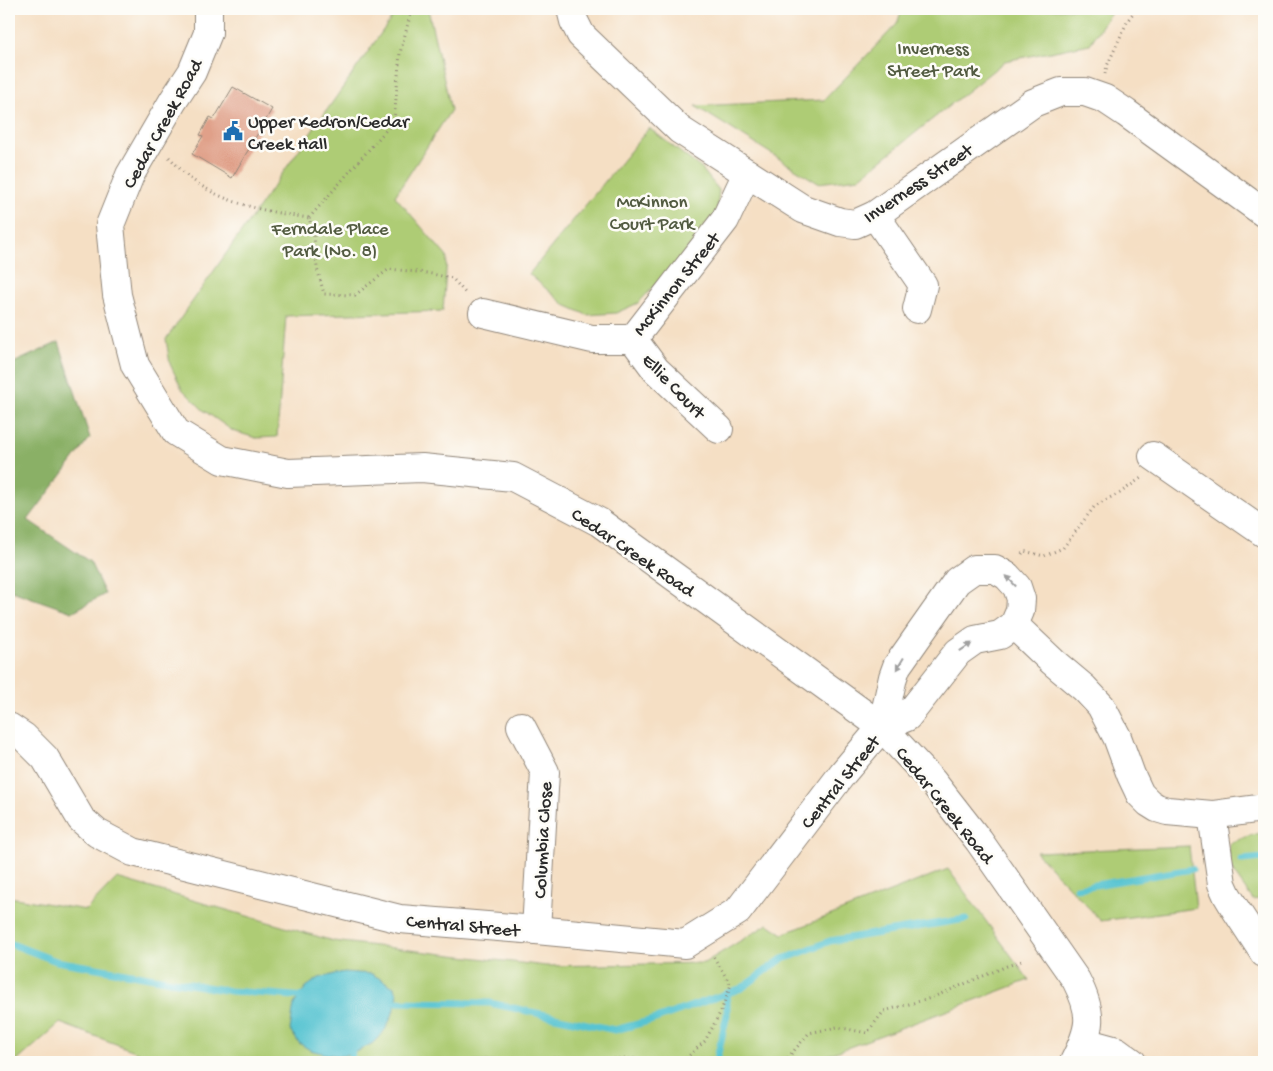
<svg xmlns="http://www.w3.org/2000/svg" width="1273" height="1071" viewBox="0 0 1273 1071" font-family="'Gochi Hand',sans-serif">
<rect width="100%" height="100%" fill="#fdfcf7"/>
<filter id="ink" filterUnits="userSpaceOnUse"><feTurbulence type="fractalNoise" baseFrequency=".02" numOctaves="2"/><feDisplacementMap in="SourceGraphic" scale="10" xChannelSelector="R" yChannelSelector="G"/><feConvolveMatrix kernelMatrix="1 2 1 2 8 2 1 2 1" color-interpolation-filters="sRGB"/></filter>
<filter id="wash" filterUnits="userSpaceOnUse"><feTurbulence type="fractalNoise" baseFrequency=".0096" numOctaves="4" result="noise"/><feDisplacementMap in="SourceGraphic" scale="20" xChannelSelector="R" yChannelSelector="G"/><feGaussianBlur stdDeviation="1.12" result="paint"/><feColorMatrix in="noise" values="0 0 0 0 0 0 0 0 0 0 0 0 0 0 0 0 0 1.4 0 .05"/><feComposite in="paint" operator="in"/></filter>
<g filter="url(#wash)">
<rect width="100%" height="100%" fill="#f5dfc4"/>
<!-- green -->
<g fill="#aecc74" stroke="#6c7c50">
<path d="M398,9H428L451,110L395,196L447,257L443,311L286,316L277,437L256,438L233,431L203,410L182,389L170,364L166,339Z"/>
<path d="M902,9H1113L1090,44L1005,61L859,178L818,183L695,106L824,100L897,24Z"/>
<path d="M649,128L702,169L719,190L717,210L711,228L638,303L616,313L587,315L565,305L529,274Z"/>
<path d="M1264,832V898L1253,900L1229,866V844L1245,837Z"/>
<path d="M1189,846L1196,908L1101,921L1036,852Z"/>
<path d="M948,869L1029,980L809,1062H164L60,1023L16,1062H9V897L86,910L117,878L333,941L546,966L704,963L768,924L783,934Z"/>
</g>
<!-- forest -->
<path fill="#8ab066" stroke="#5a6e48" d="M59,342L90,438L28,520L90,562L105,594L72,612L9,590V365Z"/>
<!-- water -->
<path fill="#58c4d2" stroke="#42787e" d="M344,972L372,974L394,987L398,995L392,1016L385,1030L373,1043L358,1051L342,1056L326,1054L310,1050L299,1043L290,1030L294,1004L306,987L319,978Z"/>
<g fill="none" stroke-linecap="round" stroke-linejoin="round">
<!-- stream -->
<g stroke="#58c4d2" stroke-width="7">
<path d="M1242,860L1264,858"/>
<path d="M1077,888L1192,869"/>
<path d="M9,943L56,961L230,991L307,997"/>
<path d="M388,1002L490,1003L615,1030L653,1020L742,988L782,959L792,956L830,941L966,919"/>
<path d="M351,1062L352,1045"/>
<path d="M716,1062L727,1015V993"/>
</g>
</g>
<g id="blocks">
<!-- building -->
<path fill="#e0a089" d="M233,87L272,109L232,178L192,154L203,136L200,135L210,117L214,119Z"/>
</g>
</g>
<g filter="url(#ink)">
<use href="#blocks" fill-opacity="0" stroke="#908578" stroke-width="1"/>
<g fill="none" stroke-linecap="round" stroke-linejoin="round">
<defs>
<g id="minor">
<path d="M208,9V33L192,72L173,101L130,175L110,225L117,295L135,365L176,432L222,460L288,473L422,468L513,477L599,522L882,727L933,782L979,841L1076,980C1094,1015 1091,1028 1074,1062"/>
<path d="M571,9L574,21L581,35L680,130L803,209L840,222L855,224L875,215L1033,103L1061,92H1085L1105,99L1126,113L1264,213"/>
<path d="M875,215L923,285L917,309"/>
<path d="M483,313L592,339H633L725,220L747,173"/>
<path d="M633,339L656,370L719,429"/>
<path d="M1153,456L1264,533"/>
<path d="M1014,625L1053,662L1084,688L1101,706L1117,737L1131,775L1140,794L1149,803L1157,808L1167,811L1212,815L1264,808"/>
<path d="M521,726L545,772L536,930"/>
<path d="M9,727L24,737L45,758L81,819L97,833L133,852L400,919L536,930L685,944L738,911L843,773L882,727L893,677L897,666L957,581L974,569H995L1007,576L1017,587L1021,599L1020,611L1014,625L1000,635L975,640L958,652L907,717L882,727"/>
<path d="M1212,815L1222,884L1227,895L1236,910L1264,953"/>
<path d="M1084,1042L1117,1051L1132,1062"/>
</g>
</defs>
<!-- minor casing -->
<use href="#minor" stroke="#908578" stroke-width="30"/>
<!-- path -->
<g stroke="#908578" stroke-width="3" stroke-dasharray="1 4" stroke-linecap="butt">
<path d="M1105,74L1107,66L1128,20L1136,9"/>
<path d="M169,157C177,165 184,174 194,181C228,205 269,212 309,218L314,236L317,268L324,294L355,295L389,269L427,273L452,278L467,295"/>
<path d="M309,218L394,121L400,53L412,9"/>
<path d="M1022,554L1024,551L1044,556L1063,548L1094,507L1105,500L1120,493L1141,478"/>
<path d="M539,1062L554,1058L649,1059L664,1062"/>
<path d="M682,1062L705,1041L721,1011L731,985L713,956"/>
<path d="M787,1062L786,1060L809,1033L837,1027L867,1033L884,1011L931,998L1007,966L1025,960"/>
</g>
<!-- minor -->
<use href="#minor" stroke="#fff" stroke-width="28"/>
</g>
<!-- one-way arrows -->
<defs><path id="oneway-solid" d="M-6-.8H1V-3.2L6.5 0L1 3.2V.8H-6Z" transform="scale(1.25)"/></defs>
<g fill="#a0a0a0">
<use href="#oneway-solid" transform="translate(1011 581) rotate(-133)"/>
<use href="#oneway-solid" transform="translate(966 647) rotate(-34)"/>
<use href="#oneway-solid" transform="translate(900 664) rotate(121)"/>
</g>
</g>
<!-- icons -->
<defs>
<symbol id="civic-bare" viewBox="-9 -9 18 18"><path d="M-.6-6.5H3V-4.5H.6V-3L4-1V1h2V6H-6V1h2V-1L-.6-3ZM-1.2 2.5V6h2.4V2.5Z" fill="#1f6fb2" stroke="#fdfcf7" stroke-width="2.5" paint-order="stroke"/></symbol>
</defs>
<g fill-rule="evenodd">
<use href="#civic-bare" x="219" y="117" width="28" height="28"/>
</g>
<g text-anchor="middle" stroke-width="5" stroke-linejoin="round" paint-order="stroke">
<!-- park labels -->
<g font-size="19" fill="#525b41" stroke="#fdfcf7">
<text x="933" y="54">Inverness<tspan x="933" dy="22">Street Park</tspan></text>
<text x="652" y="207">McKinnon<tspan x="652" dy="22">Court Park</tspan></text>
<text x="330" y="234">Ferndale Place<tspan x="330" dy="22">Park (No. 8)</tspan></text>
</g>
<!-- poi labels -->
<g font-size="19" fill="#2b2b2b" stroke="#fdfcf7" text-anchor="start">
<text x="248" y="127">Upper Kedron/Cedar<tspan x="248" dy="22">Creek Hall</tspan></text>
</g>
<!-- street labels -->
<g font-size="19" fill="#2b2b2b" stroke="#fdfcf7">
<text transform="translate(161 123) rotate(-61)" y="7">Cedar Creek Road</text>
<text transform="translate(917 182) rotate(-34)" y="7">Inverness Street</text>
<text transform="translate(675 283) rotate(-51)" y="7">McKinnon Street</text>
<text transform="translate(675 385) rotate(46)" y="7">Ellie Court</text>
<text transform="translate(634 551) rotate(34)" y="7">Cedar Creek Road</text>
<text transform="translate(839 781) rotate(-51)" y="7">Central Street</text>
<text transform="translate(946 804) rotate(51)" y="7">Cedar Creek Road</text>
<text transform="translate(541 840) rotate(-87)" y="7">Columbia Close</text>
<text transform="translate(463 924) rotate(5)" y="7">Central Street</text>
</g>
</g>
<!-- margin -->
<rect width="1273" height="1071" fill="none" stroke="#fdfcf7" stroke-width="30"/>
</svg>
